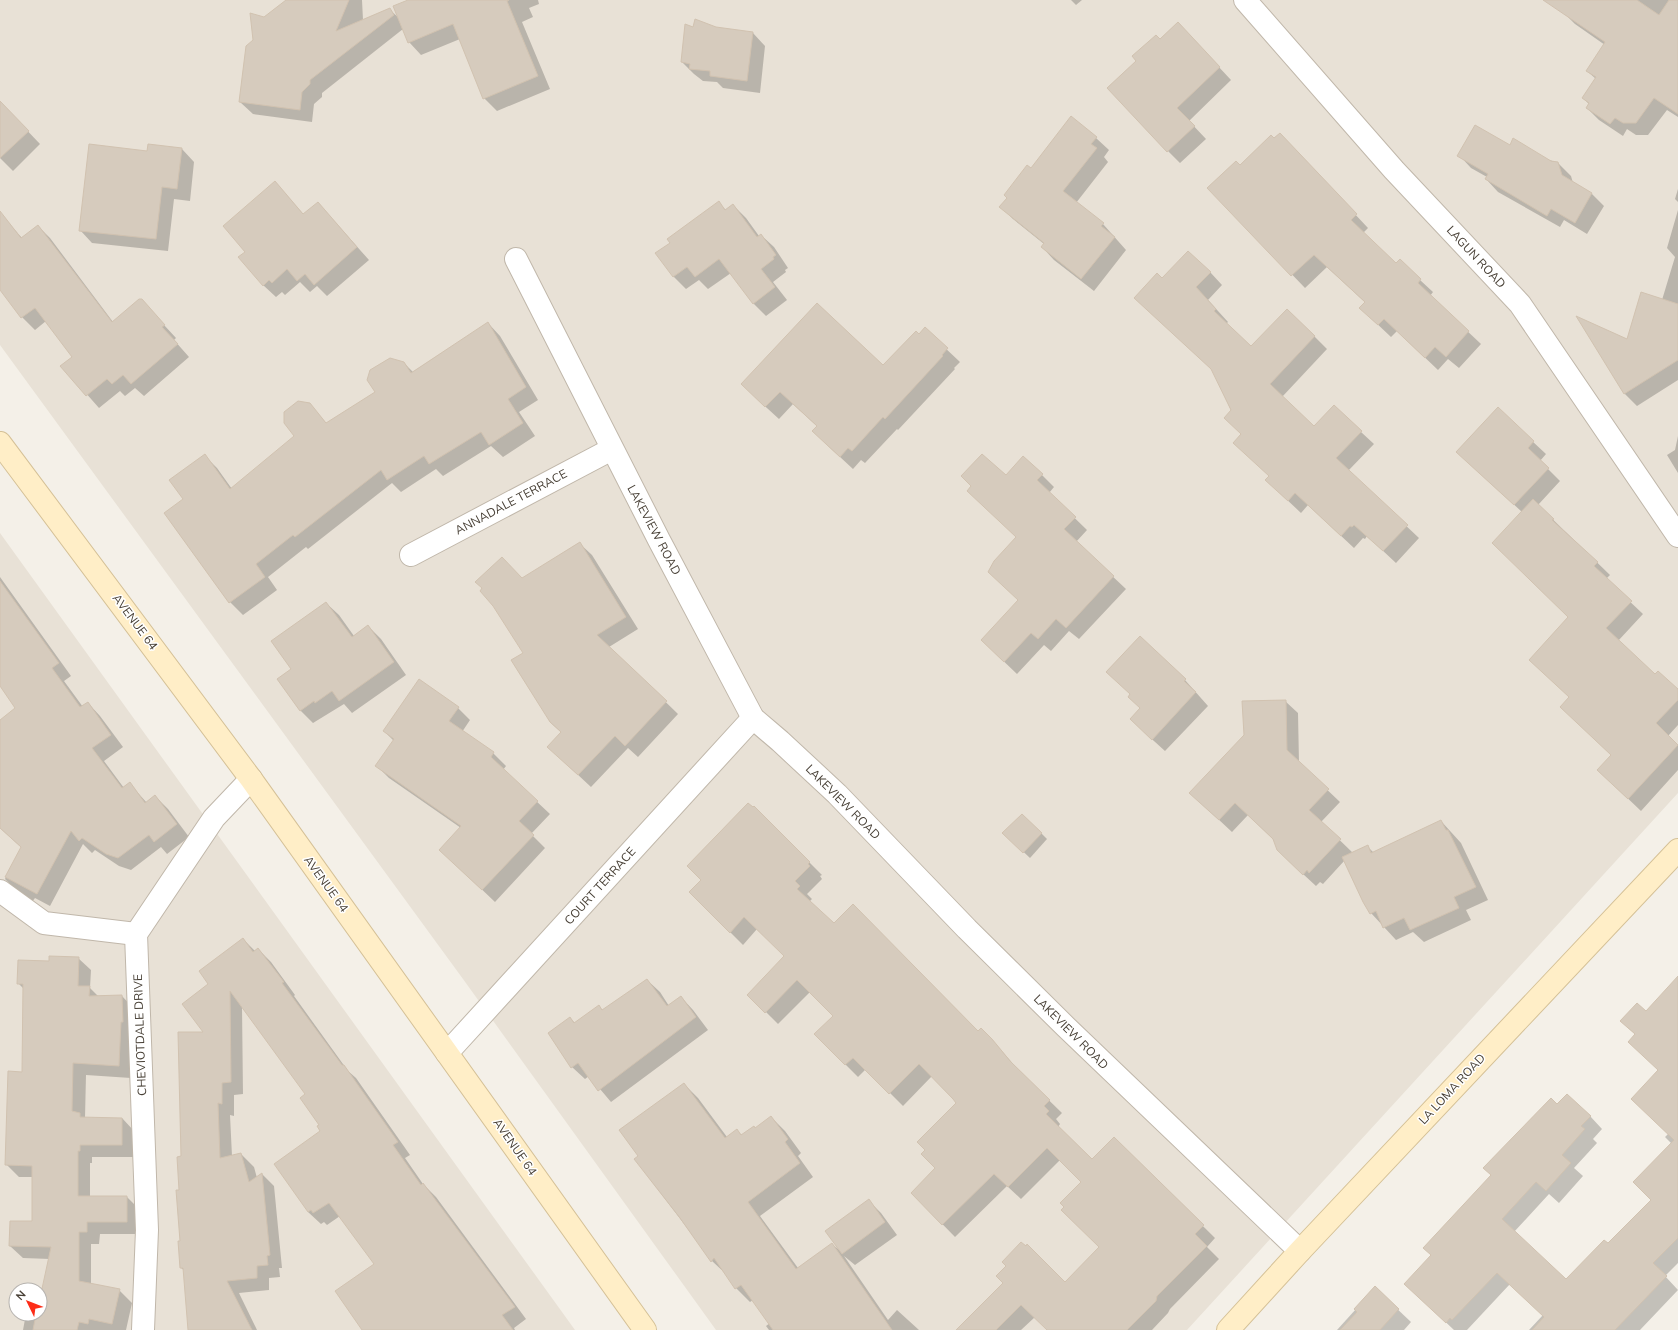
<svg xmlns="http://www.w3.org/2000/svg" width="1678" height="1330" viewBox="0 0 1678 1330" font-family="Mulish,sans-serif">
<rect width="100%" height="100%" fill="#f4f0e8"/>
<!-- residential -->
<g fill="#e8e1d6" fill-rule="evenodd">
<path d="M0,0H1678V793L1187,1330H716L463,979L0,345Z"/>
<path d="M0,533L575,1330H0ZM16,1290H40V1314H16Z"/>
</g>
<!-- shadow -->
<g fill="#0003">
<path d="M287,0H362L363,20L389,9L399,18L410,0H538L539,4L529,8L533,17L522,22L550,89L497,111L484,98L460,39L421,55L409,42L403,29L322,93V97L314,104L312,122L253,114L240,102L254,41L264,18Z"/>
<path d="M1071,0H1082L1076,5Z"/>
<path d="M1571,0H1678V117L1667,110L1648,135H1636L1627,129L1623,136L1599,120L1587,108L1589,104L1583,98L1596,79L1587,71L1605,45L1575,24L1563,12Z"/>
<path d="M693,28H716L753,33L765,46L760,93L723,88L717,82L703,81L694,74L682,62Z"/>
<path d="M1190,36L1231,80L1189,121L1206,139L1180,163L1168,151L1138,61L1160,40Z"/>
<path d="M0,102L40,144L13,171L0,158Z"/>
<path d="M1096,138L1109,150L1104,157L1108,162L1076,203L1103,224L1126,250L1094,291L1054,260L1042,247L1044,244L1013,219L1001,207L1031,169Z"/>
<path d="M1510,146L1558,163L1571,176L1573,183L1592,194L1604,206L1587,234L1564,220L1560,227L1498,192L1486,179L1487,177L1471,168L1459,155Z"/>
<path d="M1292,147L1368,228L1363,233L1396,264L1400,261L1420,280L1433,292L1430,296L1481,344L1459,368L1448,359L1438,370L1397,331L1391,337L1373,320L1366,303L1327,267L1305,288L1209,188L1240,166Z"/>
<path d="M182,149L194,162L190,201L174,199L168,251L92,243L80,230L148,152Z"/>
<path d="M275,182L304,215L318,203L369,260L327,296L317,286L310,292L300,282L285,295L282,292L276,297L263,285L246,252Z"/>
<path d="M1678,189V202L1675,199Z"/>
<path d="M718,203L726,210L733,205L746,218L759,236L761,235L774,247L788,268L785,270L786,272L773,282L787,300L766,316L753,303L731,273L708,289L699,280L686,289L673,276L671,243Z"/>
<path d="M1678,210V380L1637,406L1624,393L1627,341L1662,300L1675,257L1667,248Z"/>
<path d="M6,220L22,238L38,226L50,238L113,322L141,300L176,338L174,340L189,357L144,396L135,388L125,396L120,391L99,408L62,366L74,357L46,321L35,330L22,317L0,289V224Z"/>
<path d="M1210,272L1222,285L1208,300L1228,322L1226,324L1251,347L1314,336L1327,349L1282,397L1314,428L1361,432L1374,444L1348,471L1419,538L1396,563L1367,536L1365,539L1363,538L1354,548L1308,505L1301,513L1266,480L1270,476L1242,435L1213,370L1162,279Z"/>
<path d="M488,323L500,336L538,400L519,412L535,436L503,457L491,446L443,476L436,469L401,492L392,483L308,549L306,547L268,577L277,590L243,615L230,602L166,513L185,499L204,455L217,468L232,489L296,436L309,404L327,424L376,393L404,363L413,372Z"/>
<path d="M925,329L960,362L954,368L955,369L898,430L897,429L865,463L861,460L853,469L826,444L818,427L793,404L779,419L755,397L883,366Z"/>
<path d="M1498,409L1546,454L1540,461L1560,481L1538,505L1610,575L1606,579L1643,614L1618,641L1655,675L1678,690V725L1668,736L1678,745V770L1641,811L1598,770L1612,755L1570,697L1569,617L1522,512L1470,464Z"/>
<path d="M1678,436V473L1667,455L1675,450Z"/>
<path d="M1042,475L1054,487L1049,493L1087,530L1076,542L1126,589L1079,639L1069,631L1051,651L1044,645L1017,674L995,653L1019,600L1017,537L1006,477Z"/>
<path d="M579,543L592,555L638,629L609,647L678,714L638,757L628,748L591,787L561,759L562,733L550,722L524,654L522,579Z"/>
<path d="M0,577L71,676L64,681L83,707L88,703L100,716L123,747L104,761L124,788L130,784L147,803L155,796L168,809L189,837L167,854L161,847L131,870L119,866L95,850L92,853L83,844L50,906L35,898L32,902L18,892L5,879L22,848L0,828V721L17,709L0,685Z"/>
<path d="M326,603L339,615L354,636L368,626L381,639L406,675L352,713L344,704L313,723L300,710L292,669Z"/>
<path d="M1140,638L1185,680L1208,706L1165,751L1144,732L1141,709L1131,695Z"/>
<path d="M1285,701L1298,713L1299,763L1340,802L1321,822L1353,853L1367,846L1374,853L1441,821L1461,843L1488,900L1466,910L1471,920L1424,942L1413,932L1396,940L1371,913L1345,860L1323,884L1320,882L1316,886L1290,862L1274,840L1248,815L1232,832L1203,805Z"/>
<path d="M458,708L470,720L462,732L493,753L506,766L503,770L550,814L531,834L545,848L495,902L453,862L461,828L389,778L377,766L394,741L384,731Z"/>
<path d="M754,807L822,875L820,876L822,879L807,894L812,899L809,902L834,925L978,1032L991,1039L1022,1074L1062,1113L1056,1119L1060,1124L1058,1127L1092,1160L1114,1138L1215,1238L1207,1247L1219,1259L1170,1309L1168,1313L1152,1330H1048L1035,1317L1021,1330H969L1065,1283L1100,1247L1083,1182L1060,1160L1021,1199L1007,1186L955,1237L912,1193L937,1168L958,1103L932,1076L903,1106L866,1069L858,1077L815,1034L834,1016L810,992L778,1024L749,995L785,956L757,929L743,945L690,892L702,880Z"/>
<path d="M1041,833L1047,839L1030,858L1010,839Z"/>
<path d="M243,939L255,951L258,949L271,962L295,995L294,996L348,1071L356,1078L410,1155L405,1158L423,1184L436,1197L526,1319L514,1328L515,1330H388L375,1264L340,1216L327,1225L324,1222L321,1224L308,1212L322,1131L320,1125L307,1095L242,1006L243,1094L234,1095V1116L230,1115L232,1156L241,1154L254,1167L257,1178L262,1174L274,1186L282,1268H279L280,1277L269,1278V1290L239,1293L257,1330H192L185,1271L181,1268L180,1191L182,1157L205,1033L210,984Z"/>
<path d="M78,958L91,970L90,988L99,997L122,996L134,1009L131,1078L86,1075L85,1118H122L134,1131V1157H92V1163H90V1197H127L139,1209V1234H100L99,1244H91V1284L119,1290L132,1303L126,1330H23L26,1314H40V1302L50,1259L23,1258L10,1246L33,1222V1177H19L6,1164L23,1073L24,989L18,983L50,962Z"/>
<path d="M1678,978V1263L1665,1276L1678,1290L1640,1330H1529L1543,1315L1510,1284L1467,1330H1454L1418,1296L1432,1255L1558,1105L1590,1116L1602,1129L1593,1139L1597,1143L1574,1168L1583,1176L1559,1203L1549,1194L1514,1232L1566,1281L1608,1245L1652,1200L1671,1143L1665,1137L1668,1134L1659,1070L1636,1035L1621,1021L1646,1012Z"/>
<path d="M647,980L660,992L669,1006L681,997L693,1010L708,1030L611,1102L589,1076L585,1079L572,1067L570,1018L575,1023L599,1006L603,1011Z"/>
<path d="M684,1084L698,1098L727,1137L737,1131L742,1135L756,1129L771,1117L785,1131L801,1153L798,1156L813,1177L760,1216L798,1268L832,1244L843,1253L827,1232L869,1201L881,1213L897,1235L855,1265L844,1256L888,1320L897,1310L919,1330H769L766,1326L770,1323L753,1300L750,1302L736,1288L726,1274L712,1261L635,1159L639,1156Z"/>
<path d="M1375,1288L1411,1322L1404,1330H1337Z"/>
</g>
<!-- building -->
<g fill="#d6cbbd" stroke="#d1c2b0">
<path d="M286,0H349L336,31L390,8L394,15L310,80V84L302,92L300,110L239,102L246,46L253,40L250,13L264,17Z"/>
<path d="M408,0H509L507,1L538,76L483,99L453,24L408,43L393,6Z"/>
<path d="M1543,0H1637L1659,15L1669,0H1678V114L1654,98L1636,123H1623L1615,118L1610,124L1586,108L1589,103L1582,98L1596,77L1586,71L1605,42Z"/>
<path d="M695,19L716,27L753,32L747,81L710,76V71L689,69L690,64L681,62L685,24L693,27Z"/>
<path d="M1178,22L1220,67L1177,108L1195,126L1167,152L1107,88L1136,61L1132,56L1156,35L1160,39Z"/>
<path d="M0,101L29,131L0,158Z"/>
<path d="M1071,116L1097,137L1091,144L1097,148L1063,191L1104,223L1101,226L1115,237L1081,279L1041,247L1044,243L999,207L1007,198L1004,195L1027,165L1031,168Z"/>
<path d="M1475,125L1510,145L1513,138L1551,161L1558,162L1562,175L1592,193L1575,223L1551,209L1547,216L1485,179L1488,174L1457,156Z"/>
<path d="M1280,133L1357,214L1351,220L1396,263L1400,259L1421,279L1418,283L1469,331L1446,357L1435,347L1425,358L1384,319L1378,325L1359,308L1365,302L1314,255L1291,276L1207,188L1236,161L1240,165L1271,135L1274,138Z"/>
<path d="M89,144L147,151L148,144L182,148L177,189L162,187L156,239L79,231Z"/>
<path d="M275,181L303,214L318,202L357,247L314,285L305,274L297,281L287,269L272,283L269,280L263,286L238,257L245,252L223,226Z"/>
<path d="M719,201L725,210L733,204L757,237L761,234L776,255L773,257L774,259L761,269L775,287L753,304L719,259L695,277L687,267L673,277L655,253L670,243L667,239Z"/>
<path d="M0,211L21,238L38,225L112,322L139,299H142L165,325L162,327L178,344L131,384L123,375L112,384L107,379L86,396L60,366L72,357L35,308L21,318L0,290Z"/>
<path d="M1188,251L1211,272L1196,287L1216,309L1214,311L1251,346L1287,309L1315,336L1270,384L1314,426L1334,405L1362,431L1336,458L1408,525L1383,551L1354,525L1352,527L1350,526L1341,536L1295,493L1288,501L1265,480L1269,476L1233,443L1241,434L1224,418L1231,410L1211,369L1134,298L1157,273L1162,278Z"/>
<path d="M1641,292L1678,304V360L1624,394L1576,316L1627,339Z"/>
<path d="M817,303L883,365L916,331L919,334L925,327L948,348L942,355L943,356L885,419L883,417L852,451L848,448L840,457L812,431L817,426L780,392L765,407L741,384Z"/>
<path d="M488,322L526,387L508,399L523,423L489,445L481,432L429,464L424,456L387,480L381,470L295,537L293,535L256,564L265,577L229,603L164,513L183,499L169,480L205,454L230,489L294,436L284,423V412L298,401L310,403L326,423L375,392L367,380L370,370L390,358L404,362L411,373Z"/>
<path d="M1498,407L1534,441L1528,448L1549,468L1514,505L1456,452Z"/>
<path d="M982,454L1006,475L1023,456L1043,474L1037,480L1076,517L1064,529L1114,576L1066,628L1056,619L1038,639L1031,633L1004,662L981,640L1018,600L988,572L994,561L1016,537L967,491L971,486L961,476Z"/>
<path d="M1533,499L1554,519L1552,520L1598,562L1594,566L1632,601L1606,628L1655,674L1658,671L1678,689V700L1656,723L1678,745L1628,799L1597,770L1611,755L1560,707L1569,697L1529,660L1568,617L1492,543Z"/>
<path d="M580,542L626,617L597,635L667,701L625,746L615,736L578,775L547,747L561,732L550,722L511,660L523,653L493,606L480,591L482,588L475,582L502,557L522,578Z"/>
<path d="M0,581L59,663L52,668L80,707L88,702L111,735L92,748L122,788L130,782L145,803L155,795L177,824L154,842L149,835L118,858L106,854L82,838L79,841L71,831L37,894L5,877L21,847L0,828V720L15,708L0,686Z"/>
<path d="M326,602L352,637L368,625L394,662L339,701L332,691L315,703L314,701L300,711L277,679L291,669L271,641Z"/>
<path d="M1140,636L1186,679L1184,681L1196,692L1152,740L1130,719L1140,708L1128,697L1130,694L1106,672Z"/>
<path d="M419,679L459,707L449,721L494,752L491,757L538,801L519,821L534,835L482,890L439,850L461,826L375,766L394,739L383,731Z"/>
<path d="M1286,700L1287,750L1329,789L1309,810L1341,839L1309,873L1307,870L1303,875L1277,850L1273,839L1235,803L1219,820L1189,793L1244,735L1242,701Z"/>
<path d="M748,803L753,807L754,806L810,862L808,864L810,866L795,881L800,886L797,889L834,923L853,904L978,1031L981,1028L992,1039L1011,1062L1050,1100L1044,1106L1049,1111L1046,1114L1092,1159L1114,1137L1204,1225L1195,1234L1207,1246L1157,1296L1156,1301L1127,1330H1047L1021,1305L996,1330H956L1003,1283L996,1276L1006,1266L1002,1262L1021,1242L1026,1246L1027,1244L1065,1282L1099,1247L1061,1210L1064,1207L1060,1203L1081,1182L1047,1148L1008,1187L994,1174L942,1225L911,1193L935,1168L921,1154L925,1150L917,1142L956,1103L953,1099L919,1064L889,1094L853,1058L845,1065L814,1034L833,1016L797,980L765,1013L747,995L784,956L744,917L730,933L689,892L701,880L687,866Z"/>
<path d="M1022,814L1042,833L1023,853L1002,833Z"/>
<path d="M1441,820L1446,830H1448L1476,887L1454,897L1459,908L1410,930L1404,918L1383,928L1376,911L1370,914L1363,902L1342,857L1368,845L1371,853Z"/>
<path d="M243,938L253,952L258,948L284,982L282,983L342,1065H344L398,1142L393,1145L421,1185L423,1183L515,1307L502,1315L513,1330H362L335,1291L374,1264L329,1203L313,1213L311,1210L308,1212L274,1164L320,1131L317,1126L319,1125L300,1098L305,1094L230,991L231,1082L222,1083V1104L218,1103L220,1158L241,1153L249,1182L262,1173L270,1255L267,1256L268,1265L257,1266V1278L227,1281L252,1330H188L183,1268H180L178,1241H180L176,1190H179L177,1157L181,1156L178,1032H203L182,1004L208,984L199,971Z"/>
<path d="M49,956L79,957L78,986H90L89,996L122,995L123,1022H121L119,1066L73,1063L72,1111L80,1113V1117L122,1118V1145H80V1151H78V1196H127V1222H87V1232H79V1281L120,1289L112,1324L89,1319L88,1324L79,1322L77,1330H33L36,1314H40V1298L51,1247L9,1246L10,1221H32V1166L5,1165L8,1071L22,1072L23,984H17L18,960L49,961Z"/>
<path d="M1678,976V1238L1653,1263L1667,1276L1615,1330H1532L1544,1317L1497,1273L1452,1320L1450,1318L1446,1323L1404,1284L1431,1255L1423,1248L1491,1175L1483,1168L1551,1098L1557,1104L1567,1094L1591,1116L1581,1126L1585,1129L1562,1155L1571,1163L1546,1191L1536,1182L1502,1219L1566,1279L1604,1240L1608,1243L1651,1200L1633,1182L1674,1140L1631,1099L1658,1070L1628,1042L1635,1034L1620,1021L1637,1003L1646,1011Z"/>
<path d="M647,979L667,1006L681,996L696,1017L598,1091L578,1063L571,1068L548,1033L570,1017L574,1023L599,1005L602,1010Z"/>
<path d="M684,1083L725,1138L737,1129L741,1135L754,1126L755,1128L771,1116L788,1139L785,1142L800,1163L748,1202L796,1269L832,1243L892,1330H773L741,1285L735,1289L714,1258L711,1262L680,1218L634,1159L638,1156L619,1130Z"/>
<path d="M869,1199L885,1222L842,1254L825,1231Z"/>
<path d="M1375,1286L1399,1309L1380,1330H1340L1357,1312L1354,1309Z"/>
</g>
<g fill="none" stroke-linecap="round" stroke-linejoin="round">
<defs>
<g id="street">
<path d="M1245,0L1394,170L1520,304L1678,536"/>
<path d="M516,259L659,540L753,718L780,741L837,794L967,929L1066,1027L1300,1251"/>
<path d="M411,555L612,449"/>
<path d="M0,891L44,923L136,934"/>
<path d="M447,1053L753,718"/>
<path d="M143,1330L147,1230L136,934L214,818L251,779"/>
</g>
<g id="secondary">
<path d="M0,443L251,779L645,1330"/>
<path d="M1228,1330L1300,1251L1678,850"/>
</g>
</defs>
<!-- street casing -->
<use href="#street" stroke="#c0b7aa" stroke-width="24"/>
<!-- secondary casing -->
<use href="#secondary" stroke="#d5c197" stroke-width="24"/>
<!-- street -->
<use href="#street" stroke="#fff" stroke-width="22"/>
<!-- secondary -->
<use href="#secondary" stroke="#ffeec7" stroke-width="22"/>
</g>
<g text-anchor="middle" stroke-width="3" stroke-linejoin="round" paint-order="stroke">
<!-- street labels -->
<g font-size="12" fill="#484036" stroke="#fff">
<text transform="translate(1476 257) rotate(47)" y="4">LAGUN ROAD</text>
<text transform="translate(511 502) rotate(-28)" y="4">ANNADALE TERRACE</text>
<text transform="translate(654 530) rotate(62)" y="4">LAKEVIEW ROAD</text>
<text transform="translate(135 622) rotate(53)" y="4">AVENUE 64</text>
<text transform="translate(843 802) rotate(45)" y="4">LAKEVIEW ROAD</text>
<text transform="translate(326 884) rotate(54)" y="4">AVENUE 64</text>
<text transform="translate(600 886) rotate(-48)" y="4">COURT TERRACE</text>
<text transform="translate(1071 1032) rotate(45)" y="4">LAKEVIEW ROAD</text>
<text transform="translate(140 1035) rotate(-92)" y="4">CHEVIOTDALE DRIVE</text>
<text transform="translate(1452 1089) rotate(-47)" y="4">LA LOMA ROAD</text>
<text transform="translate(515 1147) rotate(55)" y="4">AVENUE 64</text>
</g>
</g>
<!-- north arrow -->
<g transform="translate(28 1302) rotate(313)"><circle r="19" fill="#ffffff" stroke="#b6b3af"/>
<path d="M0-3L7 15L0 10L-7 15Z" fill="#fd2c17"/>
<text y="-6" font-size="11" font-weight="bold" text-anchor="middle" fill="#484036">N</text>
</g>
</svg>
